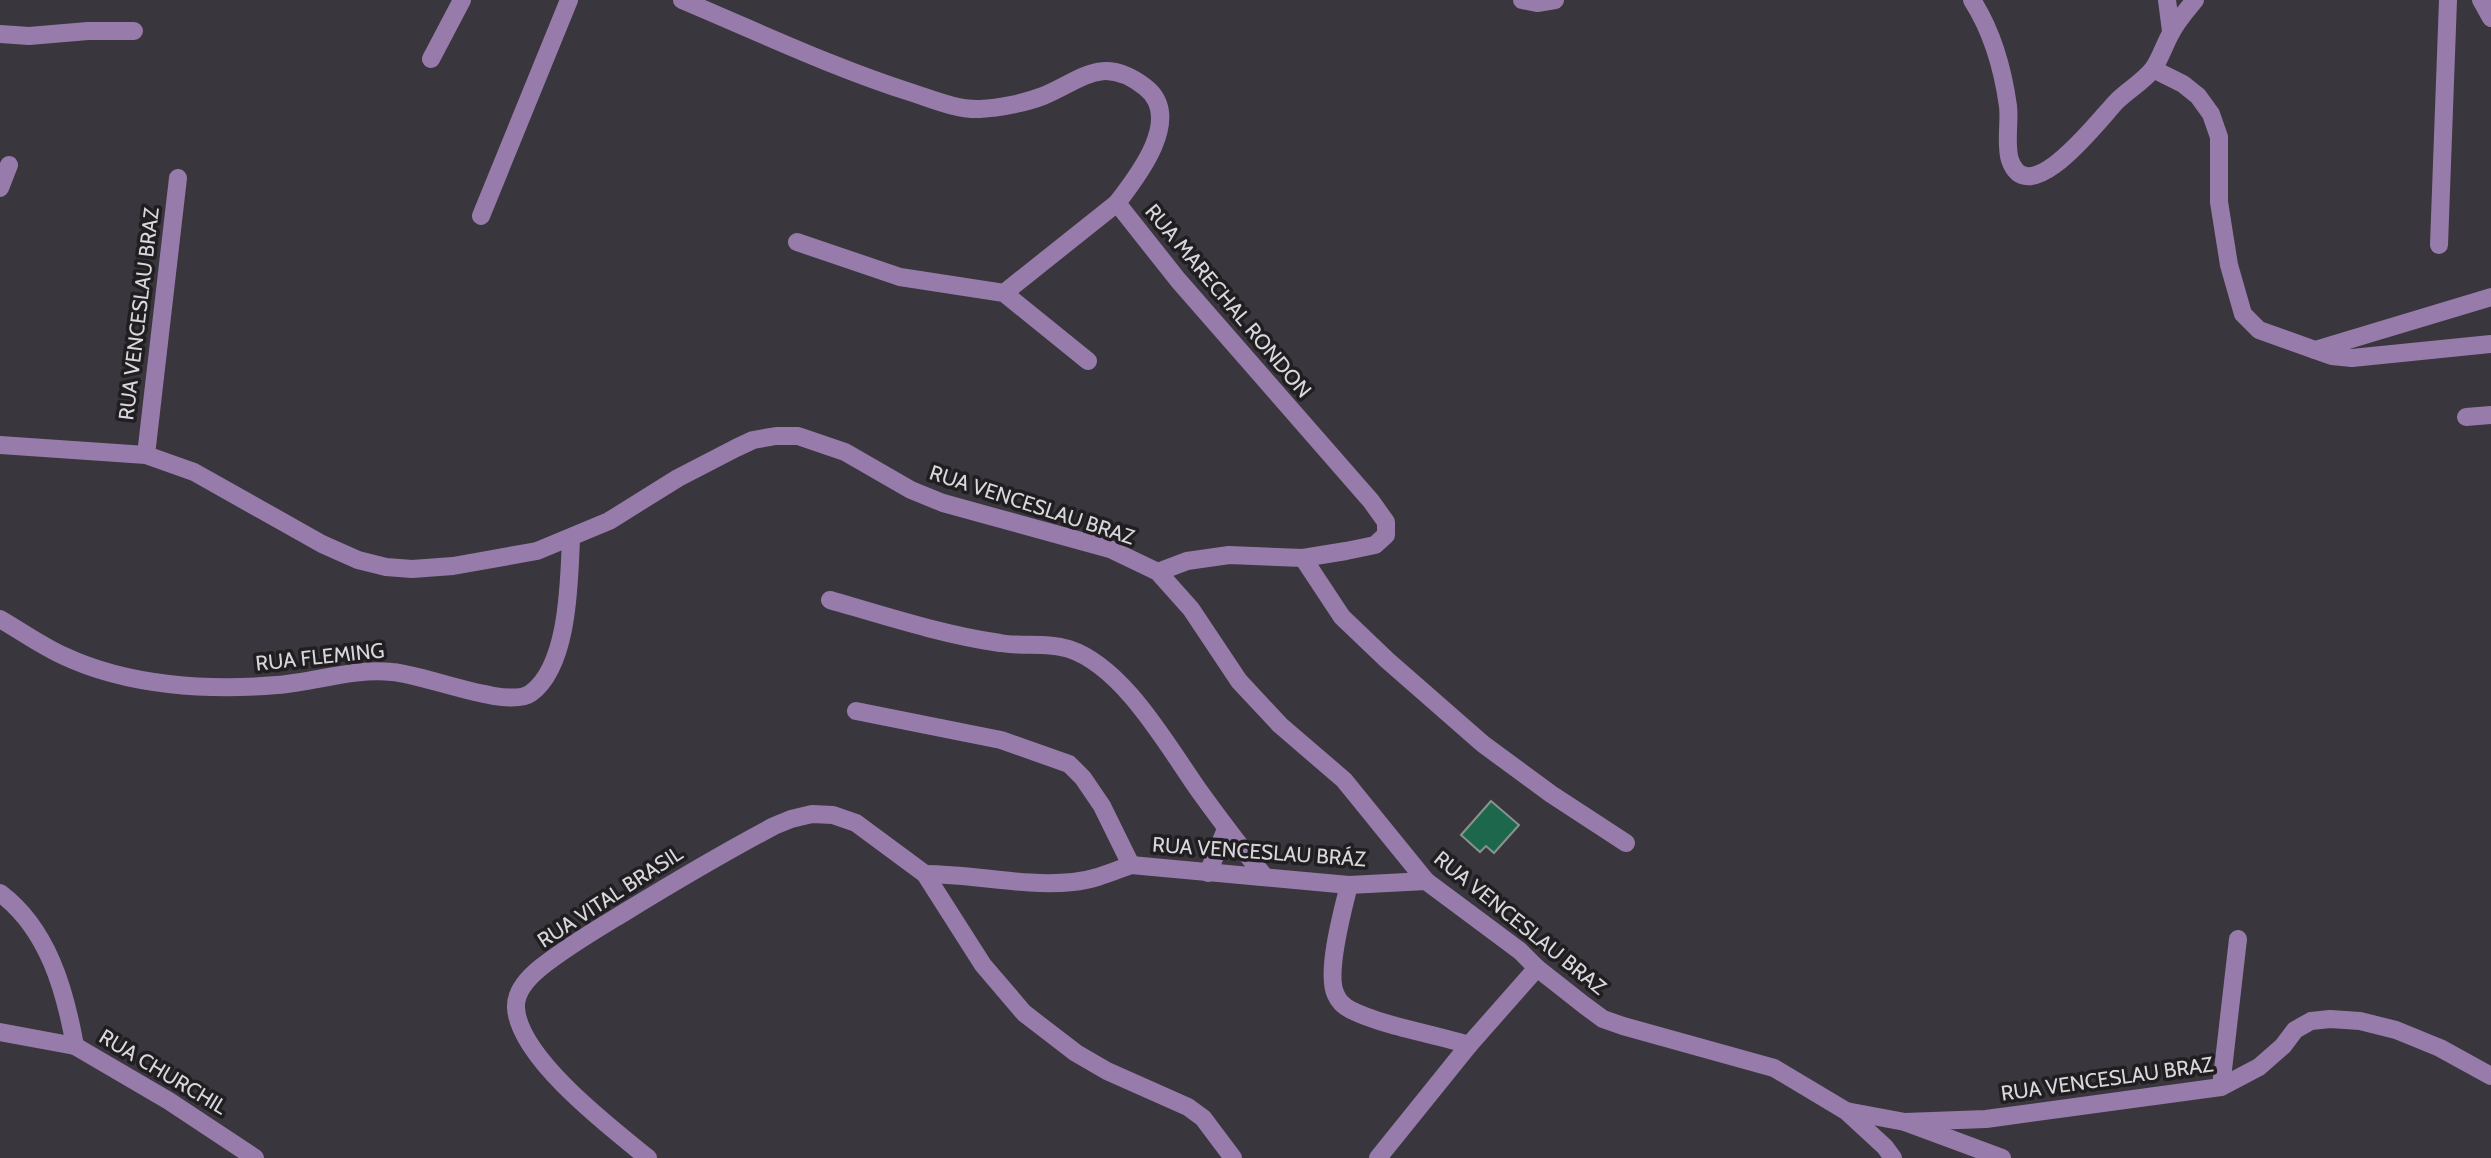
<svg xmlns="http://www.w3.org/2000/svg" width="2491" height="1158" viewBox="0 0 2491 1158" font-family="Cabin,sans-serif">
<rect width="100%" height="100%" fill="#3a363d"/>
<!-- building -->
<path fill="#1d684c" stroke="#89938e" stroke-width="2" d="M1491,801L1519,825L1494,853L1486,846L1480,852L1461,835Z"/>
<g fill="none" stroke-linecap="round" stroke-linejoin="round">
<!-- minor -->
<g stroke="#977cab" stroke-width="18">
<path d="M682,0C758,32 834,68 913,93C934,100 958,110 980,109C999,108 1025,103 1043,96C1082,80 1102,54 1145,87C1184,117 1138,176 1117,203L1178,280L1371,501L1386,522V535L1375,545L1346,551L1303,558L1229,555L1187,561L1158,572"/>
<path d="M1522,0L1537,3L1555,0"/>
<path d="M1972,0C1992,31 2003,70 2008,106C2010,123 2005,144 2010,160C2029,214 2101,117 2117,101C2128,90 2144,81 2153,69C2160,59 2164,46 2170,35C2176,22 2186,11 2195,0"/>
<path d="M2167,0L2171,31"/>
<path d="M2481,0L2491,18"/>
<path d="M0,34L29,36L88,31H134"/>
<path d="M431,59L462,0"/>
<path d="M2153,69L2183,84L2198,96L2211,114L2219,137V202L2229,265L2243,314L2259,330L2315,350L2491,297"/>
<path d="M0,188L9,165"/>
<path d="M481,216L569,0"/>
<path d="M797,242L900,277L1004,293L1088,361"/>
<path d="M2439,245L2448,0"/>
<path d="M1004,293L1117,203"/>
<path d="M2315,350L2332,356L2352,358L2491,344"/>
<path d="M2466,417L2491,415"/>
<path d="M0,445L146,455L194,472L322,544L358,560L386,567L412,569L453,566L537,551L609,521L678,478L736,448L753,440L776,436H798L845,452L911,490L943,503L1110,549L1158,572L1191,609L1239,681L1280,725L1344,780L1426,881L1520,951L1537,968L1584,1005L1603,1019L1623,1026L1774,1068L1846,1111L1885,1147L1893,1158"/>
<path d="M146,455L178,178"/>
<path d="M1303,558L1342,617L1387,660L1483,744L1551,794L1626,843"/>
<path d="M830,600C885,616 944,635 1000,643C1022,647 1047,642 1069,649C1124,667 1168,747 1200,792C1221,821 1242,849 1265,877"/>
<path d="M0,619C21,631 42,646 64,656C128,686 208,691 277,685C316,682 353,668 392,672C424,674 508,710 531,693C569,665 569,581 571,539"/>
<path d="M856,711L1001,740L1069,764L1083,778L1102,806L1131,865"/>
<path d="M1208,873L1226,829"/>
<path d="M925,874C974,874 1024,887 1073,882C1094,880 1112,872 1131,865L1349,885L1426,881"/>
<path d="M1349,885C1343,909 1325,974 1336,995C1339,1002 1345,1007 1351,1010C1383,1026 1434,1034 1469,1045"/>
<path d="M0,893C48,929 65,990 75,1046"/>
<path d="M0,1032L75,1046L169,1101L255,1158"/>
<path d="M2221,1087L2238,939"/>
<path d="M1846,1111L1905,1122L2002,1158"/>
<path d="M1905,1122L1986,1119L2221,1087L2259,1067L2283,1046L2295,1030L2311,1021L2330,1019L2360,1021L2396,1030L2440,1048L2491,1076"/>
<path d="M648,1158C611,1128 519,1058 516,1008C515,992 529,977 540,968C566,947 597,929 625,912C674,882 723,853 774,826L791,819L812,814L833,815L856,823L925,874L983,965L1024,1013L1076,1053L1107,1071L1188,1107L1203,1118L1233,1158"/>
<path d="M1378,1158L1469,1045L1537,968"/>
</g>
</g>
<g text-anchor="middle" stroke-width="7" stroke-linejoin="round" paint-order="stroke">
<!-- street labels -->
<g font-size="21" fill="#d9d7db" stroke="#201e21">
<text transform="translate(1228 301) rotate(50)" y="7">RUA MARECHAL RONDON</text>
<text transform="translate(139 314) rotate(-83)" y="7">RUA VENCESLAU BRAZ</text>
<text transform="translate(1032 505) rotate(18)" y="7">RUA VENCESLAU BRAZ</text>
<text transform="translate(320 657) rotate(-6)" y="7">RUA FLEMING</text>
<text transform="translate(1259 852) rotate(4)" y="7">RUA VENCESLAU BRÁZ</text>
<text transform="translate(610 897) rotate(-33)" y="7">RUA VITAL BRASIL</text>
<text transform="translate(1520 923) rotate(39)" y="7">RUA VENCESLAU BRAZ</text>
<text transform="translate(163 1072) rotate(31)" y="7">RUA CHURCHIL</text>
<text transform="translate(2107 1079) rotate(-8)" y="7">RUA VENCESLAU BRAZ</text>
</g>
</g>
</svg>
